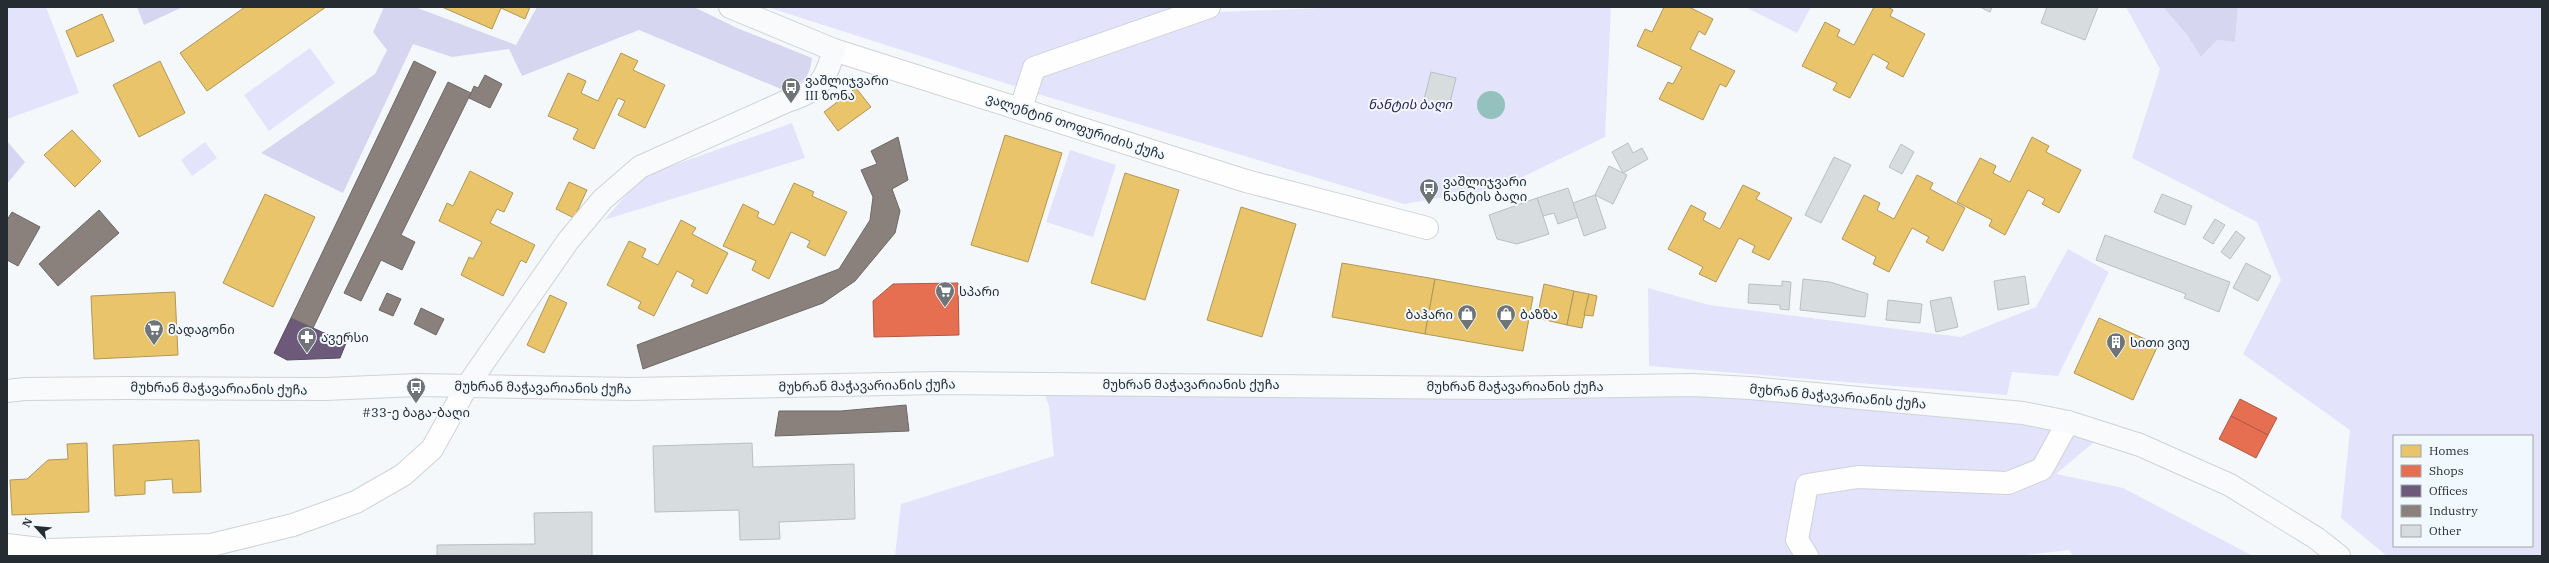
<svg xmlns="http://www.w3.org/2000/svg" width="2549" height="563" viewBox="0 0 2549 563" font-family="'IBM Plex Serif','Noto Sans Georgian',serif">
<rect width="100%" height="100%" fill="#f5f8fb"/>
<!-- green -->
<g fill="#e3e3fb" fill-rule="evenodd">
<path d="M7,7H46L79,93L7,119Z"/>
<path d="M767,7H1169L1170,13L1025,63L1020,88Z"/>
<path d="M1351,7H1611L1605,137L1500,188L1404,204L1031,92L1038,70L1218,12Z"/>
<path d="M1745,7H1811L1797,33Z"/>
<path d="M2126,7H2163L2187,35L2201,57L2217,40L2235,42L2238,7H2542V556H2387L2341,518L2350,430L2243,354L2281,280L2257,222L2132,158L2160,69ZM2394,436H2532V546H2394Z"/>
<path d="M310,48L335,83L269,131L244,95Z"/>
<path d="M792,123L805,158L604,220L643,176Z"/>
<path d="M205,142L217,158L192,176L181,160Z"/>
<path d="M1070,150L1116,165L1093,237L1046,222Z"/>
<path d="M2068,249L2109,272L2058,376L2012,372L2007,395L1649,366L1648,288L1709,305L1960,337L2036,307Z"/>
<path d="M1693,385L2105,433L2056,474L2123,488L2253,556H2073L2069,550L2017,556H895L901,504L1054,456L1049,406L1042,388Z"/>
</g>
<!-- forest -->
<g fill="#d7d6f1">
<path d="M137,7H183L144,25Z"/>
<path d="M384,7H415L516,45L537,7H694L737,28L812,58C809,81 803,83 781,89L639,30L522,76L509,49L452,57L413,44L343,193L261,153L375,74L387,50L373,32Z"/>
<path d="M2163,7H2238L2235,42L2217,40L2201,57L2187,35Z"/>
<path d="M7,141L25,162L7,184Z"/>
</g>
<!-- water -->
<circle fill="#94c1be" cx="1491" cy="105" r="14"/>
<!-- homes -->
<g fill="#e9c46a" stroke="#ae9759">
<path d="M245,7H326L207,91L180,53Z"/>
<path d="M442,7H530L525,19L501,8L492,29Z"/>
<path d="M1664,7H1689L1713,19L1705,35L1699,31L1690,49L1735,71L1726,87L1720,84L1703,120L1659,99L1668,82L1673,84L1682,67L1637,46L1645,29L1652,32Z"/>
<path d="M1874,7H1888L1893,10L1890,16L1925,34L1903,77L1886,68L1889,63L1873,54L1850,98L1833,90L1837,83L1802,66L1825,22L1840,30L1837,36L1854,45Z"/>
<path d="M102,14L114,41L77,57L66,31Z"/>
<path d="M621,53L638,61L633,70L665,85L645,128L618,115L625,101L618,98L594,149L573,139L578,129L548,116L568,73L586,81L581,93L598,101Z"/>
<path d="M160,61L185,113L139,137L113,85Z"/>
<path d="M856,88L871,107L838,131L824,112Z"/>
<path d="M72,130L101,161L75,187L44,155Z"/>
<path d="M1005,135L1062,153L1028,262L971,245Z"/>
<path d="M2032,137L2049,146L2046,152L2081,170L2059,213L2042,204L2045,199L2028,190L2005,235L1989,226L1992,220L1957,202L1980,158L1996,166L1993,173L2010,182Z"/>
<path d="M470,171L513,193L504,212L497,209L490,223L535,245L526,263L521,260L503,296L461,275L469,257L473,259L482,242L439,221L447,203L453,206Z"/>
<path d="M1125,173L1179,190L1145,300L1091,283Z"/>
<path d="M1917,175L1933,183L1930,189L1965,208L1943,251L1926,242L1929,237L1912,228L1889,272L1873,264L1876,257L1842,239L1864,195L1880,203L1877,210L1894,219Z"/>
<path d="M569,182L587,190L574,218L556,209Z"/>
<path d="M794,183L814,192L812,196L847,212L825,256L807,247L810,241L791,232L769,279L752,270L756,261L723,246L743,204L759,212L757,217L774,225Z"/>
<path d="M1743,185L1760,193L1756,199L1792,218L1769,260L1752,252L1755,246L1739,238L1716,282L1699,274L1703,267L1668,249L1691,205L1706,213L1703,220L1720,229Z"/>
<path d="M265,194L315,217L273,307L223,283Z"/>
<path d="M1241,207L1296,224L1262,337L1207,320Z"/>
<path d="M681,220L696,228L692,234L728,253L707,294L691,286L694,280L677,271L654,316L638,308L641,302L607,285L629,241L646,249L642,257L658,265Z"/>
<path d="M1342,263L1435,279L1425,334L1332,317Z"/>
<path d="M1435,279L1533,297L1523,351L1425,334Z"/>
<path d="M1544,284L1574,291L1567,325L1537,318Z"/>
<path d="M1574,291L1589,294L1582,328L1567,325Z"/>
<path d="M175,292L178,355L94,359L91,296Z"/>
<path d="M1589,294L1597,296L1593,316L1584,315Z"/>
<path d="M550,295L567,303L544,353L527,345Z"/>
<path d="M2099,318L2158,345L2133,400L2074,373Z"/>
<path d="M199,440L201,492L173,493L172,479L145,481V494L115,496L113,445Z"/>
<path d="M87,443L89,512L12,515L10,480L27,479L48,460L68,459L67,444Z"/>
</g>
<!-- shops -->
<g fill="#e76f51" stroke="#ad5b48">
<path d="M958,283L959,335L874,337L873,301L893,284Z"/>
<path d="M2240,399L2277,418L2268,435L2231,416Z"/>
<path d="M2231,416L2268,435L2256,458L2219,439Z"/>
</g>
<!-- offices -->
<path fill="#6d597a" stroke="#584c64" d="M291,318L346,343L340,358L287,360L274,353Z"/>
<!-- industry -->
<g fill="#8a817c" stroke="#6c6866">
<path d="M414,61L436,72L313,328L291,318Z"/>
<path d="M485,75L502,84L490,108L469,98L474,86L478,88Z"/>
<path d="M448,82L471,93L401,235L415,242L402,270L381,260L361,301L344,293Z"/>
<path d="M898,137L908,180L892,189L900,211L895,233L855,281L823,303L643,369L637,345L839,269L870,220L873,197L861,170L877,164L871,151Z"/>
<path d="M99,210L119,233L58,286L39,264Z"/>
<path d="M12,212L40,227L18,266L7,260V220Z"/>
<path d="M387,293L401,299L393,316L379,310Z"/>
<path d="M421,308L444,319L436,335L414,324Z"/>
<path d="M906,405L909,431L775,436L779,411H841Z"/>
</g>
<!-- building -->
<g fill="#d7dcdf" stroke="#babfc1">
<path d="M1980,7H1992L1990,12Z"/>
<path d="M2047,7H2098L2085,40L2041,23Z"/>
<path d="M1431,72L1456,78L1448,110L1423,103Z"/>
<path d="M1628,143L1633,153L1642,148L1648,159L1623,173L1612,152Z"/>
<path d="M1901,144L1914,152L1902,174L1889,167Z"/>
<path d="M1834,157L1851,165L1821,223L1805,215Z"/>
<path d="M1609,166L1627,175L1613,204L1595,195Z"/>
<path d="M1568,188L1578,217L1558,224L1554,213L1543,216L1537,198Z"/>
<path d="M2162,194L2192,206L2185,225L2154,212Z"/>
<path d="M1595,195L1606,228L1584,236L1573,203Z"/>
<path d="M1537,198L1549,234L1517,244L1497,239L1489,215Z"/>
<path d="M2215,219L2225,225L2213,244L2203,238Z"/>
<path d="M2236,231L2245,238L2230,259L2221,252Z"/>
<path d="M2105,235L2230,282L2219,312L2184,298L2186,294L2096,260Z"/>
<path d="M2246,263L2271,276L2258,301L2233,288Z"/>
<path d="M2025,276L2029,304L1998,310L1994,281Z"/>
<path d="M1803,279L1830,282L1868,294L1865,317L1800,310Z"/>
<path d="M1782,281L1791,282L1789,310L1780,309V305L1748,303L1749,284L1782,286Z"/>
<path d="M1951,297L1958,327L1936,332L1930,301Z"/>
<path d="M1888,300L1922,304L1920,323L1886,320Z"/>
<path d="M752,443L753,467L854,464L855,519L779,522L780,539L740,540L739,510L655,512L653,446Z"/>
<path d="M592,512V556H437V545L535,544L534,513Z"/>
</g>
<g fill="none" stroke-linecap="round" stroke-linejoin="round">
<defs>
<g id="street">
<path d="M834,50L1246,181L1427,228"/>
<path d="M1021,108L1034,68L1209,7"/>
<path d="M7,545L48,550L211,545L293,525L356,502L403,475L432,449L467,386"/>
<path d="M1807,556L1797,540L1807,485L1858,477L2008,483L2042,469L2068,422"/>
</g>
<g id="secondary">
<path d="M467,386L568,241L602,200L640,167L787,101C819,91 825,82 834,50L730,7"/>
<path d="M7,391L25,389L124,388L325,389L418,385L631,389L939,383L1489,388L1693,385L1750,388L2023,413L2068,422L2140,445L2230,485L2316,538L2339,556"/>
</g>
</defs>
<!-- street casing -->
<use href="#street" stroke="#ced3d6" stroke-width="24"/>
<!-- secondary casing -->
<use href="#secondary" stroke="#ced3d6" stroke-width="24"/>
<!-- street -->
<use href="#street" stroke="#fefefe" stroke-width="22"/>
<!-- secondary -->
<use href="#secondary" stroke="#f8fafc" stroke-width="22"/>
</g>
<!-- icons -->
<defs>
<symbol id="bus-pin" viewBox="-11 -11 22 30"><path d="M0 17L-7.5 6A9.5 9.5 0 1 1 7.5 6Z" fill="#6e7478" stroke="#f2f9fe"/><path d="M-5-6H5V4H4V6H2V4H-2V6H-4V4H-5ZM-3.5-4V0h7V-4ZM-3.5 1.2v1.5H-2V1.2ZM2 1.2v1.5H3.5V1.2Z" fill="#fff"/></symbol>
<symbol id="supermarket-pin" viewBox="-11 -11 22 30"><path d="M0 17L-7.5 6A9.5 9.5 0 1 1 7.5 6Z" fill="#6e7478" stroke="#f2f9fe"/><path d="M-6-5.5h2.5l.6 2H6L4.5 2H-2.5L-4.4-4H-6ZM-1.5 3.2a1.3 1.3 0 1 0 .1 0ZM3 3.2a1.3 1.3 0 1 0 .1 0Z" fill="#fff"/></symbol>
<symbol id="shop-pin" viewBox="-11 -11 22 30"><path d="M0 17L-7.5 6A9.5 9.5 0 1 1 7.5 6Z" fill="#6e7478" stroke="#f2f9fe"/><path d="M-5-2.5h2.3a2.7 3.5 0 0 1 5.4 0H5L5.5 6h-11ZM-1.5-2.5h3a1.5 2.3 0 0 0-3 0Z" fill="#fff"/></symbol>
<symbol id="pharmacy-pin" viewBox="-11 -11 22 30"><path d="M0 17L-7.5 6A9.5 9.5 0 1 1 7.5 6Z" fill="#6e7478" stroke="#f2f9fe"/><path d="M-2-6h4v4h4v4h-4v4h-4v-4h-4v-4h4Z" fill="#fff"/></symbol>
<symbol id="building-pin" viewBox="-11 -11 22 30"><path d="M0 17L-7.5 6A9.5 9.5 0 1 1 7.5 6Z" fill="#6e7478" stroke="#f2f9fe"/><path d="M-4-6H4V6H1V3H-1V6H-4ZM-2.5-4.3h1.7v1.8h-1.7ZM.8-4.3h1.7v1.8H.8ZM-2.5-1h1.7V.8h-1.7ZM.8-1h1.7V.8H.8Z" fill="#fff"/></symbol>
</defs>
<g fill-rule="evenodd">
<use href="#bus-pin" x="780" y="76" width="22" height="30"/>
<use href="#bus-pin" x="1418" y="177" width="22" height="30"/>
<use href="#supermarket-pin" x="934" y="280" width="22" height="30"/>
<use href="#shop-pin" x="1456" y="303" width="22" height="30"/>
<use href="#shop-pin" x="1495" y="303" width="22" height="30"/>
<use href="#supermarket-pin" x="143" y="318" width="22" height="30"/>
<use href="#pharmacy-pin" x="296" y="326" width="22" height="30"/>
<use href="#building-pin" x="2105" y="331" width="22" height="30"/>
<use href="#bus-pin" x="405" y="376" width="22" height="30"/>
</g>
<g text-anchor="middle" stroke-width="4" stroke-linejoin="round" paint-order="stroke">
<!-- poi labels -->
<g font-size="13" fill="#262d32" stroke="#f2f9fe" text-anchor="start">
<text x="805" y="85">ვაშლიჯვარი<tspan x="805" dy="15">III ზონა</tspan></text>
<text x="1443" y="186">ვაშლიჯვარი<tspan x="1443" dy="15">ნანტის ბაღი</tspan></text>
<text x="959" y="296">სპარი</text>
<text x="1453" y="319" text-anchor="end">ბაჰარი</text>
<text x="1520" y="319">ბაზზა</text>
<text x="168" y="334">მადაგონი</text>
<text x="321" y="342">ავერსი</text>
<text x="2130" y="347">სითი ვიუ</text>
<text x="416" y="417" text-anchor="middle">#33-ე ბაგა-ბაღი</text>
</g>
<!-- park labels -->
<g font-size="13" font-style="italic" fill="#2c2058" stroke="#f2f9fe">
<text x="1410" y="109">ნანტის ბაღი</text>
</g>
<!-- street labels -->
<g font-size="13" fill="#262d32" stroke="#f2f9fe">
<text transform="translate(1076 126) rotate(18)" y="5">ვალენტინ თოფურიძის ქუჩა</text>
<text x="1191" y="389">მუხრან მაჭავარიანის ქუჩა</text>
<text transform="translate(867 385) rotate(-1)" y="5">მუხრან მაჭავარიანის ქუჩა</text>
<text x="1515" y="391">მუხრან მაჭავარიანის ქუჩა</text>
<text transform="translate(543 387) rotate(1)" y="5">მუხრან მაჭავარიანის ქუჩა</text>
<text transform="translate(219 388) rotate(1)" y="5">მუხრან მაჭავარიანის ქუჩა</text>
<text transform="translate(1838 396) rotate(5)" y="5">მუხრან მაჭავარიანის ქუჩა</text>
</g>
</g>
<!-- border -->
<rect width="2549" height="563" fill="none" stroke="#262d32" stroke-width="16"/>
<!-- legend -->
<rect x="2393" y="435" width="140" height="112" fill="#f2f9fe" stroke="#a0a7ac"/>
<rect x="2401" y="445" width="20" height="12" fill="#e9c46a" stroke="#a0a7ac"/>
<text x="2429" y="455" font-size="12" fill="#262d32">Homes</text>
<rect x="2401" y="465" width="20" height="12" fill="#e76f51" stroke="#a0a7ac"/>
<text x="2429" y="475" font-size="12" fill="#262d32">Shops</text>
<rect x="2401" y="485" width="20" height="12" fill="#6d597a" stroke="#a0a7ac"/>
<text x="2429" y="495" font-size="12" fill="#262d32">Offices</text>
<rect x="2401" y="505" width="20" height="12" fill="#8a817c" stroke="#a0a7ac"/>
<text x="2429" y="515" font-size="12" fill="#262d32">Industry</text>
<rect x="2401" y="525" width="20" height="12" fill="#d7dcdf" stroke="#a0a7ac"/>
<text x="2429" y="535" font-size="12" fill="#262d32">Other</text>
<!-- north arrow -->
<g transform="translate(36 527) rotate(297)" stroke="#f2f9fe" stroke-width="3" paint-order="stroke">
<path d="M0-3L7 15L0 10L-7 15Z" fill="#262d32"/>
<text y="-6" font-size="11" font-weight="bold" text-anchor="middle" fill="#262d32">N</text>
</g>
</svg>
